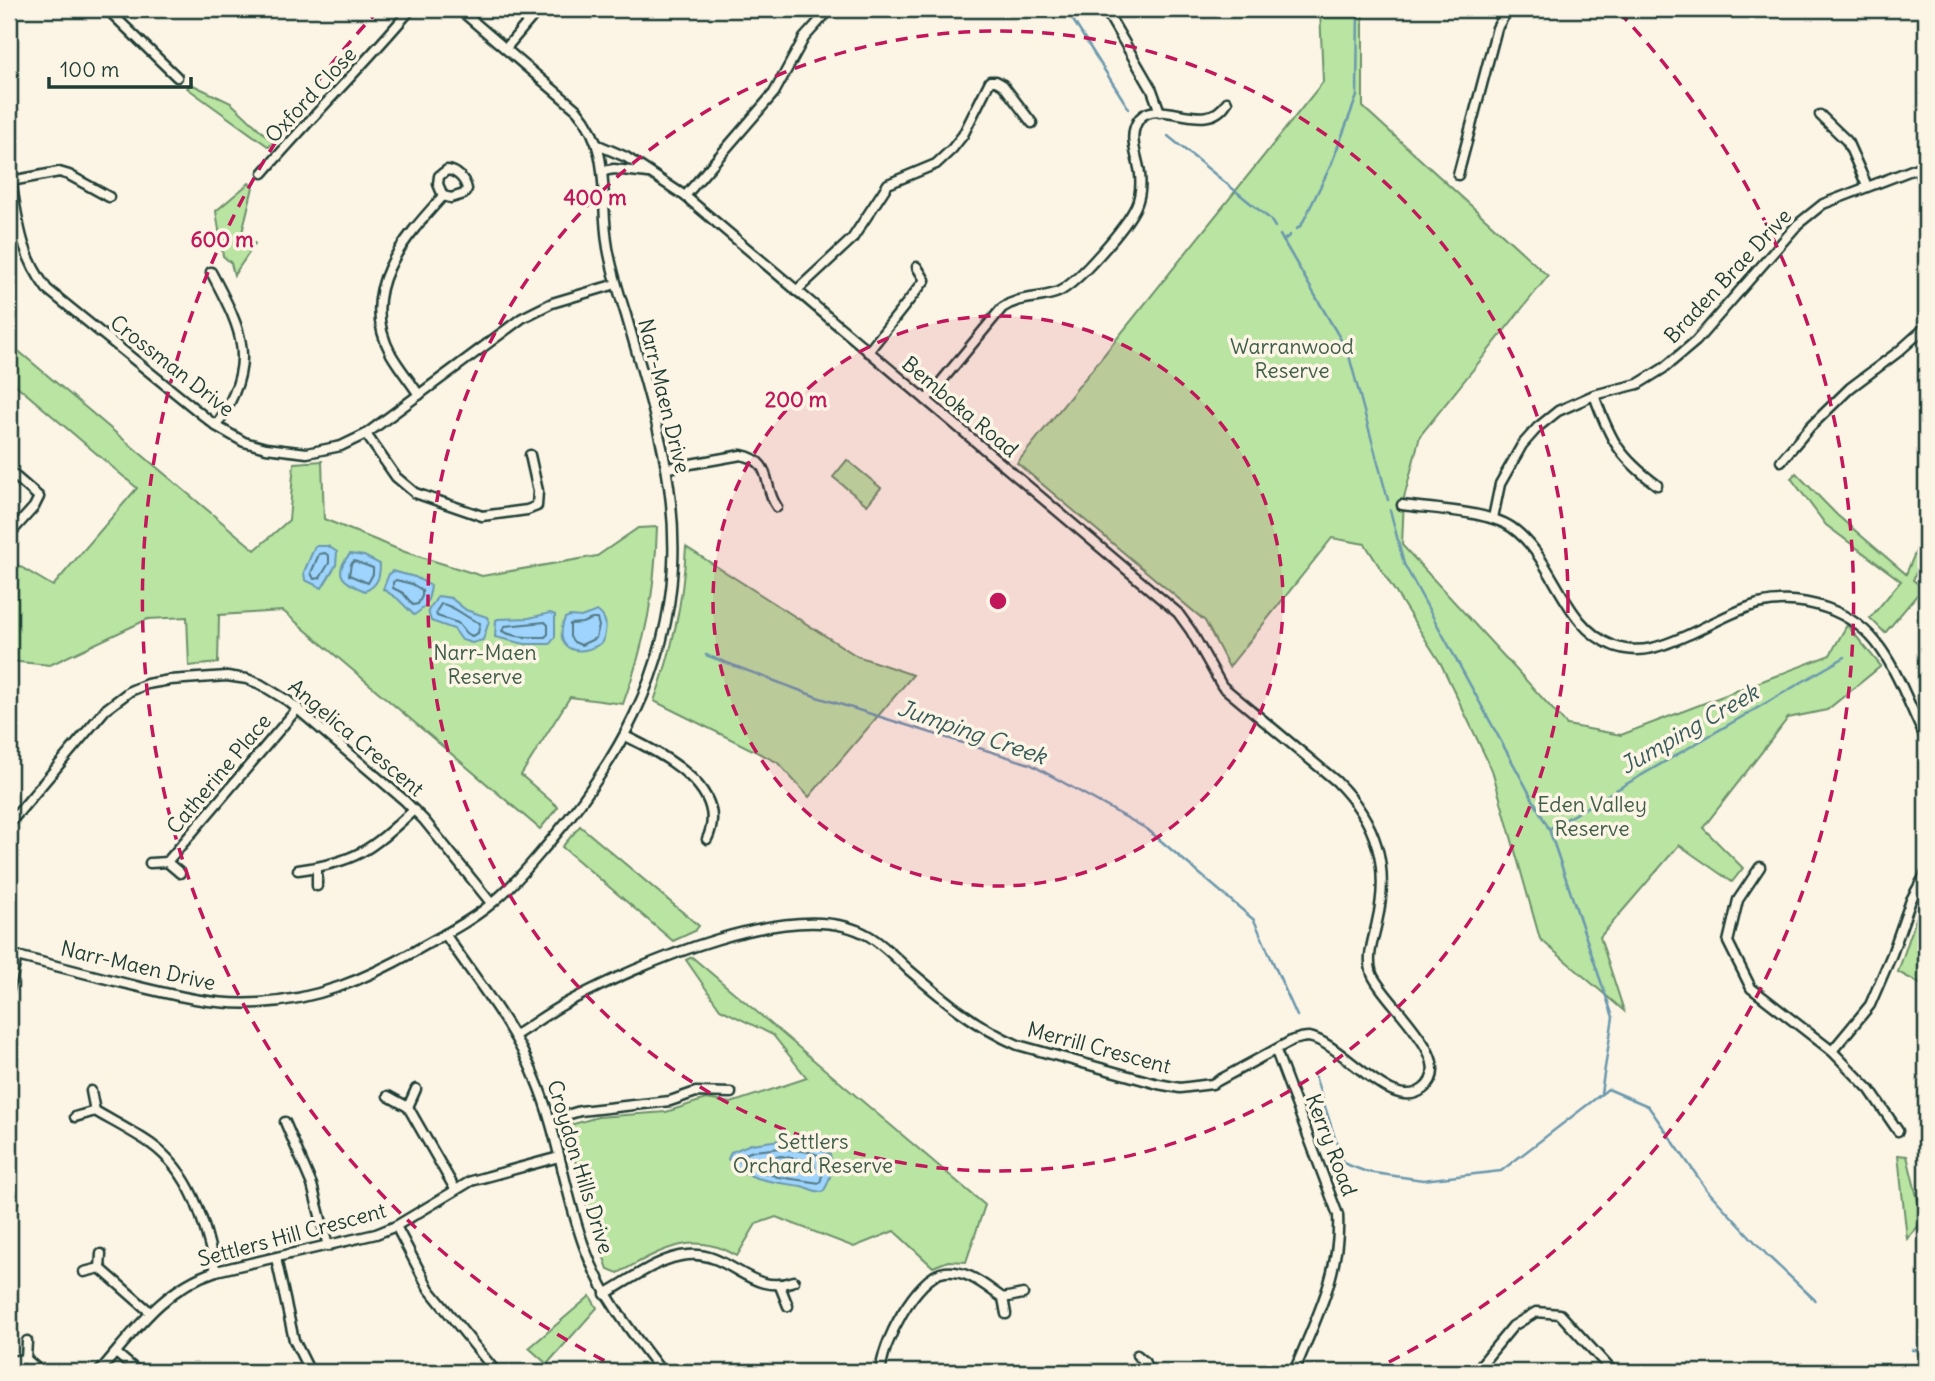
<svg xmlns="http://www.w3.org/2000/svg" width="1935" height="1381" viewBox="0 0 1935 1381" font-family="Delius,sans-serif">
<rect width="100%" height="100%" fill="#fcf5e5"/>
<filter id="ink" filterUnits="userSpaceOnUse"><feTurbulence type="fractalNoise" baseFrequency=".0143" numOctaves="2"/><feDisplacementMap in="SourceGraphic" scale="14" xChannelSelector="R" yChannelSelector="G"/><feConvolveMatrix kernelMatrix="1 2 1 2 8 2 1 2 1" color-interpolation-filters="sRGB"/></filter>
<g filter="url(#ink)">
<!-- green -->
<g fill="#b9e4a2" stroke="#6c906b" stroke-width="2">
<path d="M1320,9H1363V107L1548,276L1420,436L1404,498L1402,545L1567,725L1621,735L1830,655L1847,625L1881,666L1827,710L1788,718L1703,828L1743,868L1732,882L1679,845L1600,937L1624,1011L1540,939L1492,770L1441,664L1365,544L1332,538L1229,667L1205,621L1017,463L1323,82Z"/>
<path d="M191,84L231,103L273,142L269,147L187,88Z"/>
<path d="M249,183L253,187L242,233L255,244L234,275L231,263L223,256L216,211Z"/>
<path d="M9,343L255,550L289,520L294,463L322,461L324,519L405,552L482,576L597,556L638,528L657,527C655,593 646,641 623,704L570,697L521,775L558,807L540,829L283,611L219,615L218,663L189,666L187,617L148,619L50,665L9,661V560L53,586L137,488L9,379Z"/>
<path d="M847,460L881,488L867,505L833,477Z"/>
<path d="M1796,473L1837,515L1906,574L1926,528V550L1913,580L1923,588L1885,633L1870,618L1901,581L1826,525L1791,478Z"/>
<path d="M686,547L857,656L913,675L809,797L777,762L654,701C673,650 683,601 686,547Z"/>
<path d="M580,826L699,926L695,931L673,941L562,847Z"/>
<path d="M1918,913L1926,918V987L1898,972Z"/>
<path d="M692,957L985,1205L966,1262L948,1261L933,1267L894,1231L854,1247L776,1217L756,1224L737,1256C691,1229 660,1251 618,1273L608,1269L590,1218L568,1133L570,1125L598,1117L666,1112L706,1099L731,1103L807,1078L773,1035L720,1009L686,960Z"/>
<path d="M1898,1155L1907,1156L1923,1221L1907,1239Z"/>
<path d="M590,1296L597,1308L547,1364L529,1348Z"/>
</g>
<!-- water -->
<g fill="#9ed4fd" stroke="#6b98ad" stroke-width="2">
<path d="M315,546H328L337,552L336,565L322,588L305,580L304,572Z"/>
<path d="M350,554L364,556L380,564C380,576 378,586 365,591C345,583 331,575 350,554Z"/>
<path d="M392,571L415,577L431,586C429,600 426,608 414,615L398,599L383,589L389,574Z"/>
<path d="M438,596L451,598L466,610L487,617L489,621L483,640L472,643L462,640L454,629L431,621L428,611Z"/>
<path d="M597,611C609,619 606,629 603,642C578,659 552,650 565,618L570,616L581,617Z"/>
<path d="M550,613L555,615V637L550,644H525L495,637L496,620L498,619L529,618Z"/>
<path d="M781,1140L810,1145L830,1154C833,1167 831,1180 823,1192C815,1192 809,1188 801,1186C776,1182 744,1181 728,1159L731,1152L751,1144Z"/>
</g>
<g fill="none" stroke-linecap="round" stroke-linejoin="round">
<!-- shore -->
<g stroke="#527984" stroke-width="2">
<path d="M325,553L329,556V563L320,578L314,579L311,573L319,554Z"/>
<path d="M354,561L373,568V574L368,583L349,575L351,564Z"/>
<path d="M396,580L412,584L422,590V596L418,604L413,605L403,593L393,588V582Z"/>
<path d="M441,604C455,605 466,619 480,623L478,633L472,636L466,633L458,623L437,616L436,612Z"/>
<path d="M592,619H597L599,626L596,638L581,645L574,642L570,637V624L582,623Z"/>
<path d="M545,622L548,625V634L545,637C531,637 515,638 502,631L505,626Z"/>
<path d="M781,1148L809,1152L823,1157L825,1164L820,1183L778,1177L752,1168L738,1160L740,1156L753,1151Z"/>
<path d="M781,1156L814,1162L815,1170L812,1172L780,1169L766,1163L768,1158Z"/>
</g>
<!-- stream -->
<g stroke="#6b98ad" stroke-width="2.5">
<path d="M1066,9L1129,109"/>
<path d="M1168,136L1270,219L1275,227"/>
<path d="M1297,229L1302,224L1331,165L1357,96L1358,9"/>
<path d="M1280,235L1348,352L1388,500"/>
<path d="M1283,241L1290,235"/>
<path d="M1390,510L1404,564L1549,829L1613,1017L1601,1093"/>
<path d="M706,655L817,697L1030,764L1147,829L1254,920L1297,1016"/>
<path d="M1549,829L1845,657"/>
<path d="M1315,1076L1343,1163L1367,1172L1423,1180L1501,1171L1608,1089L1648,1106L1707,1190L1768,1256L1815,1300"/>
<path d="M1912,1350H1926"/>
</g>
<defs>
<g id="minor">
<path d="M107,9L177,77"/>
<path d="M1105,9L1152,90L1160,112"/>
<path d="M506,48L539,9"/>
<path d="M1820,115L1847,141L1867,186"/>
<path d="M1917,168L1926,186"/>
<path d="M9,170C18,215 18,251 47,289L216,426L244,442L266,448L307,453L341,446L366,434L522,318L552,303L616,284"/>
<path d="M603,171L614,169L648,173"/>
<path d="M263,173C311,117 364,65 411,9"/>
<path d="M1458,175L1497,28L1508,9"/>
<path d="M11,181L59,172L69,175L109,197"/>
<path d="M685,196L774,93L804,38L830,9"/>
<path d="M211,272C244,334 258,362 216,426"/>
<path d="M796,291L852,239L888,184L936,164L952,149L963,135L990,81H996L1003,85L1032,123"/>
<path d="M868,352L925,280L917,267"/>
<path d="M419,395C410,381 399,368 391,354C357,291 403,240 443,196L438,184L439,176L447,170C457,171 465,179 467,189L464,194L451,198L443,196"/>
<path d="M1594,395C1610,439 1618,456 1657,485"/>
<path d="M926,400L1002,308C1021,295 1038,300 1058,292C1077,284 1127,226 1136,206C1140,197 1141,184 1140,174C1138,156 1126,135 1140,118C1159,96 1207,137 1227,102"/>
<path d="M366,434L396,477L415,493L482,516L527,510L537,506L538,491L530,455"/>
<path d="M1781,461L1810,427L1850,388L1898,352L1926,327"/>
<path d="M668,468L741,455C774,461 762,486 777,507"/>
<path d="M9,471L39,497L34,507L9,535"/>
<path d="M1402,505C1432,509 1487,511 1511,527C1555,557 1562,627 1614,646C1641,656 1665,645 1690,634C1712,624 1735,610 1758,604C1803,593 1855,611 1881,649C1900,676 1911,710 1926,739"/>
<path d="M1493,518L1500,484L1522,445L1538,427L1558,411L1594,395L1638,384L1664,368L1696,341L1798,224L1823,204L1917,168L1926,162"/>
<path d="M625,736C661,753 731,789 707,839"/>
<path d="M9,824L105,710L130,691L147,684L170,680L227,676L247,679L260,684L288,701L404,800L424,820L491,903"/>
<path d="M167,862L298,708"/>
<path d="M150,863L167,862L180,873"/>
<path d="M1760,867L1738,900L1728,942L1751,988L1832,1051L1870,1090L1898,1131"/>
<path d="M298,870C358,862 371,849 414,810"/>
<path d="M317,886V868"/>
<path d="M445,934C476,980 514,1026 535,1078C558,1132 564,1191 584,1246C601,1294 631,1332 662,1372"/>
<path d="M9,954C47,964 85,973 123,983C168,994 212,1006 259,1003C316,1000 366,979 415,951C441,936 468,923 491,904C513,886 530,865 548,844C617,763 668,673 673,565C677,475 650,400 626,315C619,293 612,271 608,248C599,198 613,152 577,110L459,9"/>
<path d="M9,990L17,956"/>
<path d="M514,1036C532,1025 549,1012 568,1002C635,966 798,893 869,936C884,945 896,958 909,970C943,999 976,1027 1018,1045L1158,1084L1180,1088L1212,1084L1293,1040C1298,1039 1303,1037 1308,1037C1341,1041 1391,1114 1423,1089C1460,1061 1383,1002 1372,974C1366,957 1374,938 1377,922C1390,866 1377,822 1336,781L1222,686L1191,631L1178,613L685,196L626,157L598,145"/>
<path d="M1276,1051L1338,1215C1341,1273 1315,1320 1294,1372"/>
<path d="M1832,1051L1870,1005L1892,954L1911,900L1926,873"/>
<path d="M388,1096L408,1107L416,1089"/>
<path d="M408,1107L455,1189"/>
<path d="M95,1111C114,1122 134,1132 151,1144C194,1175 204,1223 216,1271"/>
<path d="M75,1117L95,1111L91,1091"/>
<path d="M550,1120L580,1111L670,1101L696,1092L731,1093"/>
<path d="M285,1122L312,1185L328,1246"/>
<path d="M9,1206L13,1201"/>
<path d="M396,1226L429,1289L496,1372"/>
<path d="M276,1258L294,1340L310,1372"/>
<path d="M100,1268L150,1312"/>
<path d="M84,1272L100,1268L101,1254"/>
<path d="M780,1286L788,1306"/>
<path d="M605,1294C630,1280 659,1257 688,1255C731,1251 750,1297 794,1281"/>
<path d="M1006,1314L1003,1298L1023,1294"/>
<path d="M116,1353L138,1372"/>
<path d="M1137,1355L1144,1361L1149,1372"/>
<path d="M26,1359L41,1372"/>
<path d="M9,1361L26,1359L27,1341"/>
<path d="M99,1372C134,1332 163,1288 216,1271L376,1234L396,1226L471,1181L559,1157"/>
<path d="M881,1372C880,1346 917,1275 945,1272C967,1269 985,1286 1003,1298"/>
<path d="M1475,1372L1513,1326L1536,1312L1560,1314L1613,1372"/>
</g>
</defs>
<!-- minor casing -->
<use href="#minor" stroke="#1f3d34" stroke-width="13"/>
<!-- minor -->
<use href="#minor" stroke="#fcf5e5" stroke-width="8"/>
</g>
</g>
<!-- distance rings -->
<circle cx="998" cy="601" r="285" fill="#c2185b" fill-opacity=".12"/>
<g fill="none" stroke="#c2185b" stroke-width="3.5" stroke-dasharray="12 9">
<circle cx="998" cy="601" r="285"/>
<circle cx="998" cy="601" r="570"/>
<path d="M623 1370A856 856 0 0 1 377 12M1619 12A856 856 0 0 1 1373 1370"/>
</g>
<g text-anchor="middle" stroke-width="7" stroke-linejoin="round" paint-order="stroke">
<!-- street labels -->
<g font-size="21" fill="#1f3d34" stroke="#fcf5e5">
<text transform="translate(311 95) rotate(-47)" y="7">Oxford Close</text>
<text transform="translate(1728 276) rotate(-47)" y="7">Braden Brae Drive</text>
<text transform="translate(172 366) rotate(38)" y="7">Crossman Drive</text>
<text transform="translate(664 396) rotate(76)" y="7">Narr-Maen Drive</text>
<text transform="translate(960 407) rotate(40)" y="7">Bemboka Road</text>
<text transform="translate(356 738) rotate(40)" y="7">Angelica Crescent</text>
<text transform="translate(219 774) rotate(-50)" y="7">Catherine Place</text>
<text transform="translate(138 966) rotate(13)" y="7">Narr-Maen Drive</text>
<text transform="translate(1099 1048) rotate(15)" y="7">Merrill Crescent</text>
<text transform="translate(1331 1145) rotate(69)" y="7">Kerry Road</text>
<text transform="translate(580 1167) rotate(73)" y="7">Croydon Hills Drive</text>
<text transform="translate(292 1235) rotate(-15)" y="7">Settlers Hill Crescent</text>
</g>
<!-- park labels -->
<g font-size="21" fill="#3e5e4a" stroke="#fcf5e5">
<text x="1292" y="354">Warranwood<tspan x="1292" dy="24">Reserve</tspan></text>
<text x="485" y="660">Narr-Maen<tspan x="485" dy="24">Reserve</tspan></text>
<text x="1592" y="812">Eden Valley<tspan x="1592" dy="24">Reserve</tspan></text>
<text x="813" y="1149">Settlers<tspan x="813" dy="24">Orchard Reserve</tspan></text>
</g>
<!-- water labels -->
<g font-size="23" font-style="italic" fill="#385b5c" stroke="#fcf5e5">
<text transform="translate(1689 729) rotate(-30)" y="8">Jumping Creek</text>
<text transform="translate(972 732) rotate(19)" y="8">Jumping Creek</text>
</g>
</g>
<circle cx="998" cy="601" r="10" fill="#c2185b" stroke="#fcf5e5" stroke-width="3.5"/>
<g font-size="21" text-anchor="middle" font-weight="bold" fill="#c2185b" stroke="#fcf5e5" stroke-width="7" stroke-linejoin="round" paint-order="stroke">
<text x="595" y="205">400 m</text>
<text x="222" y="247">600 m</text>
<text x="796" y="407">200 m</text>
</g>
<!-- margin -->
<rect width="1935" height="1381" fill="none" stroke="#fcf5e5" stroke-width="35"/>
<rect x="18" y="18" width="1900" height="1346" fill="none" stroke="#1f3d34" stroke-width="2.5" filter="url(#ink)"/>
<!-- scale -->
<path d="M49 77v10h142v-10" fill="none" stroke="#1f3d34" stroke-width="3.5"/>
<text x="60" y="77" font-size="21" fill="#1f3d34" stroke="#fcf5e5" stroke-width="5" paint-order="stroke">100 m</text>
</svg>
